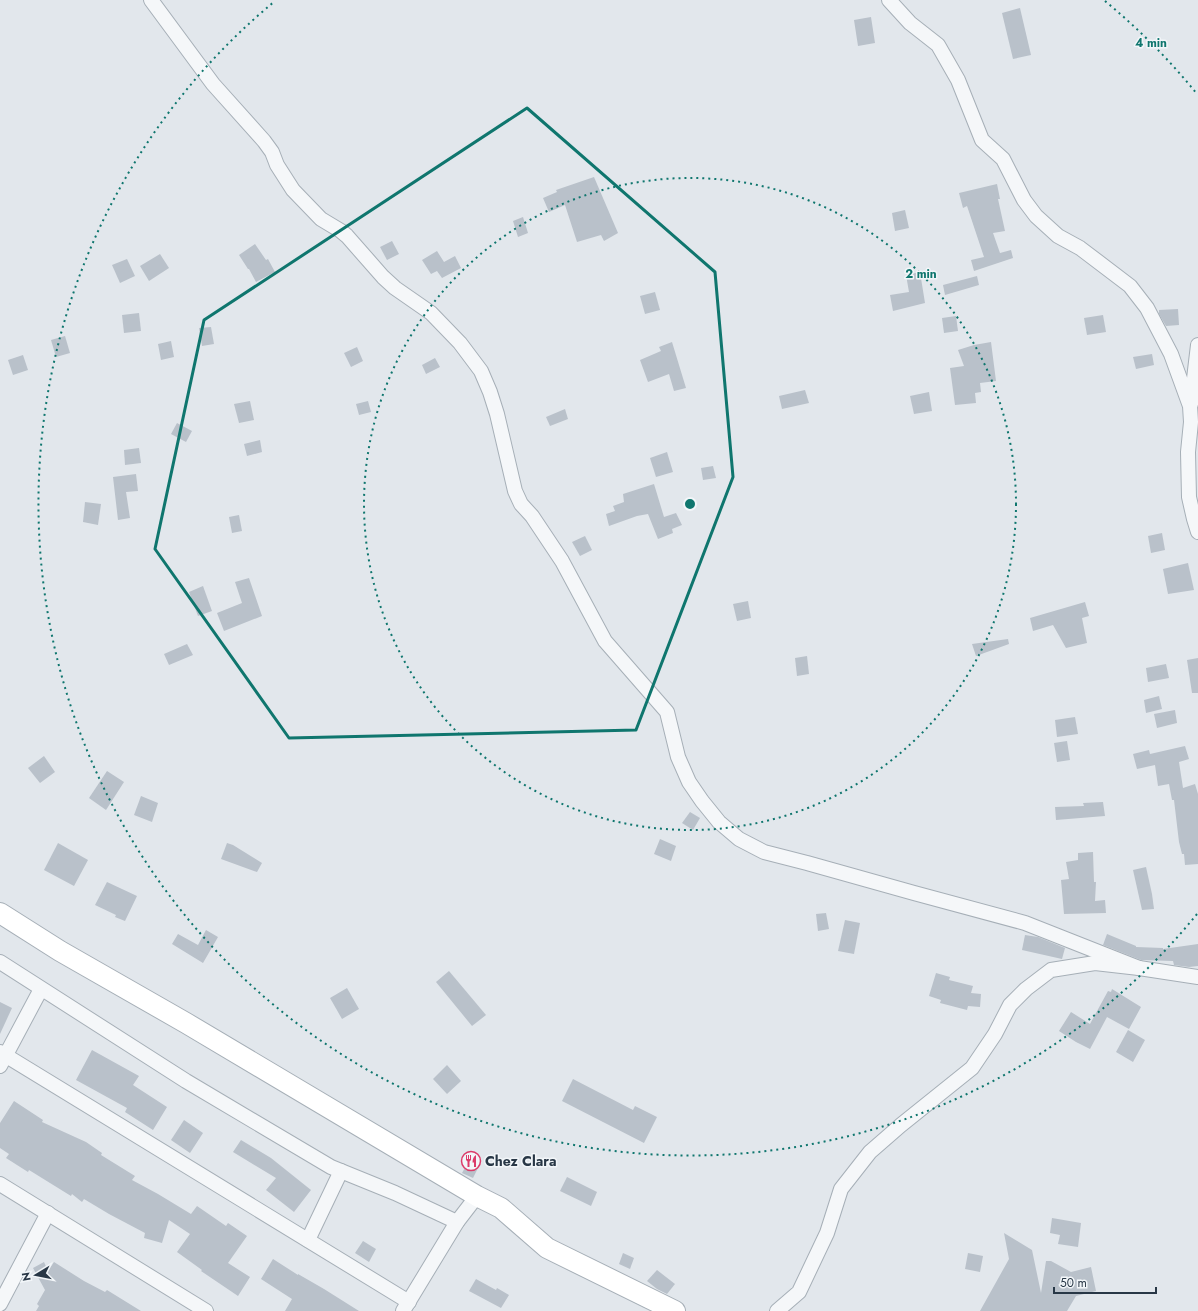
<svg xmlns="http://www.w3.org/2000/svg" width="1198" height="1311" viewBox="0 0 1198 1311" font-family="Jost,sans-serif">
<rect width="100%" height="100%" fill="#e2e7ec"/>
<!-- building -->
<g fill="#b9c1ca">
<path d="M1020,8L1031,55L1013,59L1002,13Z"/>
<path d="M871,17L875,43L858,46L854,20Z"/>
<path d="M594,177L618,233L604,241L601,235L577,242L565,205L549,212L543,198L557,192L556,190Z"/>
<path d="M997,184L1000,199H998L1005,231L993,233L1000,253L1011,250L1013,258L974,271L971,260L984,257L967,206L963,208L959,193Z"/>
<path d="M905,210L909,228L895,231L892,213Z"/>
<path d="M523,217L528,233L518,237L513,221Z"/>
<path d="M392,241L399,254L387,260L380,247Z"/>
<path d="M255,244L266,260L268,259L275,272L256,282L249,269H248L239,255Z"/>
<path d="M437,251L444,262L455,256L461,268L442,278L437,271L431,274L422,260Z"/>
<path d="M160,254L169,268L149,281L140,266Z"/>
<path d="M127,259L135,276L120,283L112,265Z"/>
<path d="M920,272L925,303L893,311L890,295L909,292L906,275Z"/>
<path d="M977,276L979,285L945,295L943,285Z"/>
<path d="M655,292L660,310L645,314L640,296Z"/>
<path d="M1178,309L1179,325L1166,326L1159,314V310Z"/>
<path d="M139,313L141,331L124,333L122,315Z"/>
<path d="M1103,315L1106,332L1087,335L1084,318Z"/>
<path d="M956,316L958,331L944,333L942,318Z"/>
<path d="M211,327L214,344L202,346L199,328Z"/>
<path d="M65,336L70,353L56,357L51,340Z"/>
<path d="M171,341L174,357L161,360L158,344Z"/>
<path d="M672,342L686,388L674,391L669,374L648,382L640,360L661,351L659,347Z"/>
<path d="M991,342L996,381L980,383L981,392L975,393L976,403L955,405L950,368L964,366L958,350L974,345Z"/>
<path d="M357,347L363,361L351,367L344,353Z"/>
<path d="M1152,354L1154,365L1136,369L1133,357Z"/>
<path d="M23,355L28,370L13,375L8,360Z"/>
<path d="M435,358L440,367L426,374L422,365Z"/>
<path d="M805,390L809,403L782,409L779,396Z"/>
<path d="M929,392L932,411L914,414L910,396Z"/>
<path d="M250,401L254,420L239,423L234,404Z"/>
<path d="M368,401L371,412L359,415L356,404Z"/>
<path d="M565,409L568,419L550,426L546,417Z"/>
<path d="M177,423L192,431L186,442L171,434Z"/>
<path d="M260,440L262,452L247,456L244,444Z"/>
<path d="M139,448L141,463L125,465L124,450Z"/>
<path d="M667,452L673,472L656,477L650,458Z"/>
<path d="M713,466L716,478L703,480L701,468Z"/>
<path d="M136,474L138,491L126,492L130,518L118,520L113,477Z"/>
<path d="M654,484L664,517L676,513L682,525L672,529L673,533L658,539L648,514L637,516L609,526L606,514L615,511L613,506L624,502L623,494Z"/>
<path d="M85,502L101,504L98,525L83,522Z"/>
<path d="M239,515L242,531L232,533L229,517Z"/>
<path d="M1162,533L1165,550L1151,553L1148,536Z"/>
<path d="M585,536L592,550L580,556L572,542Z"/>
<path d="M1188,563L1194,590L1168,594L1163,569Z"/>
<path d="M249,578L262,616L224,631L217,613L242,603L235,582Z"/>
<path d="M203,586L212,611L198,616L189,592Z"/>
<path d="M748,601L751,618L737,621L733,604Z"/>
<path d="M1085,602L1089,616L1082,618L1087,643L1066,648L1053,625L1033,631L1030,618Z"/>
<path d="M1008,639L1009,644L976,656L972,644Z"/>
<path d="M187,644L193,655L169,665L164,654Z"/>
<path d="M807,656L809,674L797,676L795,658Z"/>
<path d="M1198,658V693H1192L1187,660Z"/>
<path d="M1166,664L1169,678L1148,682L1146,668Z"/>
<path d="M1159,696L1162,709L1146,713L1144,700Z"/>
<path d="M1175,710L1177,723L1157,728L1154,714Z"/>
<path d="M1075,717L1078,734L1057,737L1055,720Z"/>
<path d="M1067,741L1070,760L1057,762L1054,743Z"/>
<path d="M1185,746L1189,759L1179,762L1183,788L1195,784L1198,794V864L1185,865L1184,854H1182L1179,842L1174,800H1172L1169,784L1158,786L1155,765L1137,769L1133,754L1149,750L1150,754Z"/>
<path d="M44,756L55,772L40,783L28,768Z"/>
<path d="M107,771L124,782L106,810L89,798Z"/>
<path d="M141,796L158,803L152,822L134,815Z"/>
<path d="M1103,802L1105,816L1056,820L1055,807L1084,806L1083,803Z"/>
<path d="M690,812L700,818L693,830L682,823Z"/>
<path d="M660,839L676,846L671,861L654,854Z"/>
<path d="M58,843L88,860L74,886L44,870Z"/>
<path d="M227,843L233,845L262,863L257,872L221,859Z"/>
<path d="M1093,852L1094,882H1096L1095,901L1105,900L1106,913L1064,914L1061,880L1069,879L1066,862L1078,860V853Z"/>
<path d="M1146,867L1152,894L1154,909L1142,910L1133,870Z"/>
<path d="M107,882L137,896L125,921L115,917L116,915L95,905Z"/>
<path d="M826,913L829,929L818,931L816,914Z"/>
<path d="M845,920L860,923L854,954L838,951Z"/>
<path d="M206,930L218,937L203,963L172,944L178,934L198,945Z"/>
<path d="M1107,934L1136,946V947L1163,948V949L1198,944V966L1189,967L1174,965L1173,961L1141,960L1103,945Z"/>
<path d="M1025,935L1038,937L1065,948L1062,959L1022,950Z"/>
<path d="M449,971L486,1015L472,1026L436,982Z"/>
<path d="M936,973L950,977L949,980L973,986L971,993L981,994L980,1007L968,1006L967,1010L940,1003L941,1000L929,996Z"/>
<path d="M347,988L359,1009L342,1019L330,998Z"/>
<path d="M1112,989L1141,1007L1129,1029L1107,1017L1090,1049L1076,1042L1059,1031L1071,1012L1090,1024L1108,991L1111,992Z"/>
<path d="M0,1002L12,1008L0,1034Z"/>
<path d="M1128,1030L1145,1040L1133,1062L1116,1052Z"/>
<path d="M92,1050L139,1076L133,1085L167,1107L153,1130L125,1112L127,1108L76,1080Z"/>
<path d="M447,1065L461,1081L447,1094L433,1079Z"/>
<path d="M573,1079L633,1110L635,1106L657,1117L644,1143L562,1101Z"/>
<path d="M14,1101L43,1120L42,1122L86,1142L102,1153L101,1155L135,1176L132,1180L158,1194L191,1214L197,1206L226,1226L228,1223L247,1236L228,1263L250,1277L238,1296L201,1271L202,1270L177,1252L190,1234L169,1220L162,1243L144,1238L145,1233L109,1214L84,1199L82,1202L72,1194L71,1196L29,1170L28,1172L6,1158L9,1154L0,1148V1123Z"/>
<path d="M184,1120L203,1133L190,1153L171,1140Z"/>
<path d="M241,1140L271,1158L311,1190L294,1212L266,1190L276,1178L233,1152Z"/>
<path d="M467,1164L478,1168L473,1178L462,1173Z"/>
<path d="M567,1177L597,1192L591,1206L560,1191Z"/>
<path d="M1052,1218L1081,1223L1078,1247L1058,1244L1060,1235L1050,1233Z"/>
<path d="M1004,1233L1032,1250L1041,1293L1046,1261H1051L1071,1272L1091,1267L1096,1291L1076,1296L1067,1311H980L1009,1259Z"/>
<path d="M363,1241L376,1249L369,1262L355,1253Z"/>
<path d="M623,1253L634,1258L630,1269L619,1264Z"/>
<path d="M968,1253L983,1256L980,1272L965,1269Z"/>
<path d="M273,1259L298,1275V1274L324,1289L359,1311H285L292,1299L261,1279Z"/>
<path d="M44,1262L48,1271L54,1262L84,1281L105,1292L107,1290L141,1311H36L39,1306L37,1304L45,1290L33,1268Z"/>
<path d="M657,1270L675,1284L667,1294L657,1289L647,1281Z"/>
<path d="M476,1279L496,1290L497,1288L509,1295L501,1308L469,1291Z"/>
</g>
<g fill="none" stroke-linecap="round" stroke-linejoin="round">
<defs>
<g id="minor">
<path d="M151,0L213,84L264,141L272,152L277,165L293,190L321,219L341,231L347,236L383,277L395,288L431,313L460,343L481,371L490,392L497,414L515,491L521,504L532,516L562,561L605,641L667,712L678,757L689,782L702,801L719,822L739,839L764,852L807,863L914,893L1025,923L1139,968"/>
<path d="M889,0L910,23L938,45L958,80L982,140L1003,159L1024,200L1036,216L1058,236L1080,248L1130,286L1147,308L1171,354L1190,406L1191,422L1188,452L1189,497L1194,519L1198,532"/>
<path d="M1191,404L1198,345"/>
<path d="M0,962L186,1081L331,1167L395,1193L457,1222"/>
<path d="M0,1052L409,1302"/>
<path d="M0,1066L41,989"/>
<path d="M0,1184L206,1311"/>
<path d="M308,1240L341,1171"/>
<path d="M0,1304L48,1213"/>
<path d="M403,1311L457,1222L477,1196"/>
<path d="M777,1311L799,1292L827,1233L841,1189L870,1152L901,1125L972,1068L995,1034L1010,1005L1026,989L1051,970L1095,963L1139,968L1198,977"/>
</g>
<path id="secondary" d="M0,913L60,951L186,1023L477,1196L501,1208L547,1248L675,1311"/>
</defs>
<!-- minor casing -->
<use href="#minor" stroke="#a6afb7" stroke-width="16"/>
<!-- secondary casing -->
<use href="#secondary" stroke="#a6afb7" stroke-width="22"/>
<!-- minor -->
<use href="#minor" stroke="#f5f7f9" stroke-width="14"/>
<!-- secondary -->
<use href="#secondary" stroke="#fff" stroke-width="20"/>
</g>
<!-- marked area -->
<path fill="none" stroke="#0f766e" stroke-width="3" stroke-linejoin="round" d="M527,108L715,272L733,477L636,730L289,738L155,549L204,320Z"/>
<!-- distance rings -->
<g fill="none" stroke="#0f766e" stroke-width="2" stroke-dasharray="2 4">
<circle cx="690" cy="504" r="326"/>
<path d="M1197 914A652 652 0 1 1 275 1M1105 1A652 652 0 0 1 1197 94"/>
</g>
<!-- icons -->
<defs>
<symbol id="restaurant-ring" viewBox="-11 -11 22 22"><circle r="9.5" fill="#f2f6f9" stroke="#dc3c6a" stroke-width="1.5"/><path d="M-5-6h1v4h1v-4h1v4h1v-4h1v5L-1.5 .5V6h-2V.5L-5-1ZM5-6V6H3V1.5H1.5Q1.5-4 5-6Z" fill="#dc3c6a"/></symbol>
</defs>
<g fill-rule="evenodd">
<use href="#restaurant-ring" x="460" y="1150" width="22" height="22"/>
</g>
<g text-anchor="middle" stroke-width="3" stroke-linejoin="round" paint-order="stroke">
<!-- poi labels -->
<g font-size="14" font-weight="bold" fill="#283746" stroke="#f2f6f9" text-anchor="start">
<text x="485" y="1166">Chez Clara</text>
</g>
</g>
<circle cx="690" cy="504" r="6" fill="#0f766e" stroke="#f2f6f9" stroke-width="2"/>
<g font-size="12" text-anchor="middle" font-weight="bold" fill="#0f766e" stroke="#f2f6f9" stroke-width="3" stroke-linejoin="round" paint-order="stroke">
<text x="1151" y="47">4 min</text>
<text x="921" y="278">2 min</text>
</g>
<!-- north arrow -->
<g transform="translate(36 1275) rotate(260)" stroke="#f2f6f9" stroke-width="3" paint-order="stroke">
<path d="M0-3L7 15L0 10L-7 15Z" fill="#283746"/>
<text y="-6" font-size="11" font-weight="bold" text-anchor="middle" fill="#283746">N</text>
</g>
<!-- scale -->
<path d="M1054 1287v6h102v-6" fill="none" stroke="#283746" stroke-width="2"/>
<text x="1060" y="1287" font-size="12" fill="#283746" stroke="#f2f6f9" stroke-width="3" paint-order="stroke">50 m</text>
</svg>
